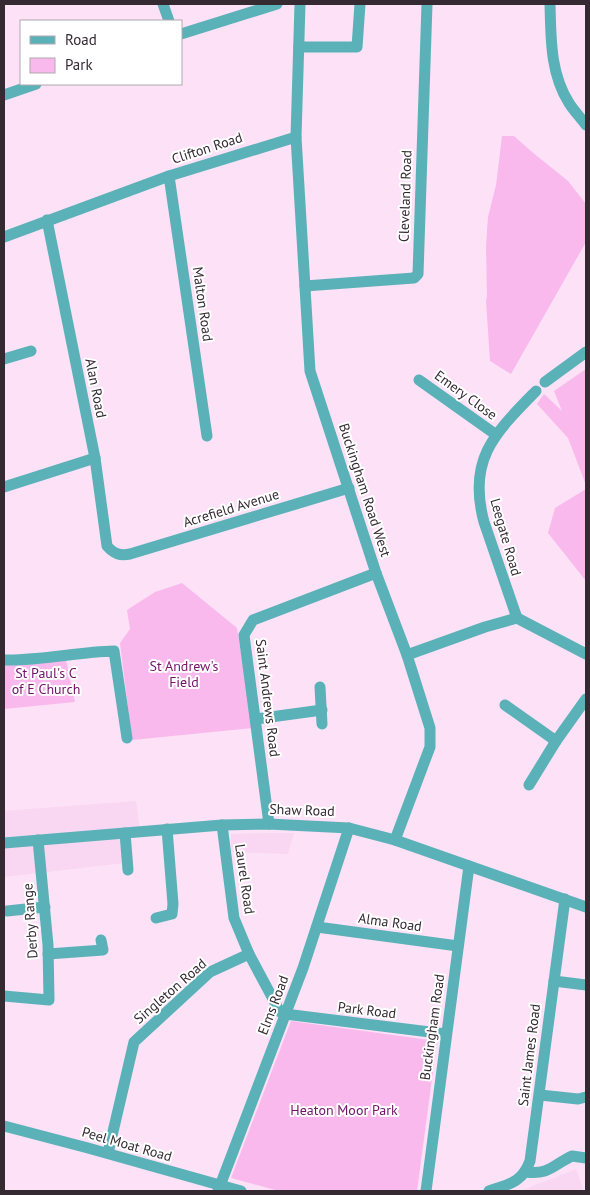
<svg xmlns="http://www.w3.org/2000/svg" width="590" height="1195" viewBox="0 0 590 1195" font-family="'PT Sans',sans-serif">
<rect width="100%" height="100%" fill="#fde1f7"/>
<!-- built -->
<g fill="#f9d6f2">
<path d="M136,801L140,831L130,832L133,862L4,877V811Z"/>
<path d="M268,833H294L288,854L231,852V834Z"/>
<path d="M576,1169L584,1191H520L546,1181Z"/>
</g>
<!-- green -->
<g fill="#f9b9ed">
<path d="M502,136H514L532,152L568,181L586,204V242L511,374L490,361L486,301L487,296L486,246L488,217L496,185Z"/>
<path d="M586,369V485L568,438L537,404L544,394L562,411L554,391Z"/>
<path d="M586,489V581L548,533L555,508Z"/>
<path d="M182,583L237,628L253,728L132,740L120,643L130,629L127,610L155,592Z"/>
<path d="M65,655L75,702L4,709V665Z"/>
<path d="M291,1021L437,1041L417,1191H279L231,1178Z"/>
</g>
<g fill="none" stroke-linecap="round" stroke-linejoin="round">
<!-- minor -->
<g stroke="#5ab2b8" stroke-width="11">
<path d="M163,4L169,21"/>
<path d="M550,4C551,38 550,73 569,103C574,111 581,118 586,125"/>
<path d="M181,34L277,4"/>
<path d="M299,47H357L360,4"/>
<path d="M4,95L36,84"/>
<path d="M296,137L310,371L376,573L407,655L430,728V747L395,840"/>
<path d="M169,176L207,436"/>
<path d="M47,220L95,458L107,546C114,554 120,556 130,554L349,488"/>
<path d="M4,237L169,176L296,137L300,4"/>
<path d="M305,286L414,278L418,274L427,4"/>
<path d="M4,359L31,351"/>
<path d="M419,380L495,434"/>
<path d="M545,382L586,352"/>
<path d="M4,487L95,458"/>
<path d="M517,618L484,522C467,459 495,433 536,391"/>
<path d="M407,655L485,627L517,618L586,654"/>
<path d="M4,660C40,661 77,652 114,651L127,738"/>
<path d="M320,687L322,724"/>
<path d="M505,705L556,741"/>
<path d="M256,719L322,710"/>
<path d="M529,785L556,741L586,699"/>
<path d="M269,824L244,635L253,620L376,573"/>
<path d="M222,825L234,918L249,954L280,1012L285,1014L446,1034"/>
<path d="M125,833L128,870"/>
<path d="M4,843L222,825L269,824L349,828L395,840L586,907"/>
<path d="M7,911L45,907"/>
<path d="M156,918L172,914L173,904L167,829"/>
<path d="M317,927L458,946"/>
<path d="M48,954L103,950L101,940"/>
<path d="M554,981L586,985"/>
<path d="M4,996L49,1000L48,945L38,840"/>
<path d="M540,1095L578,1099L586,1097"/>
<path d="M4,1126L88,1148L241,1191"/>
<path d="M108,1153L134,1042L210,972L249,954"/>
<path d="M526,1172C549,1175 553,1165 572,1156L586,1158"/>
<path d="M218,1191L303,968L349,828"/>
<path d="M426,1191L469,866"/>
<path d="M489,1191C509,1184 522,1183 530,1161L565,899"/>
</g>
</g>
<g text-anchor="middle" stroke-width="4" stroke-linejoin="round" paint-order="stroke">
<!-- street labels -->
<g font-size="14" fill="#352a32" stroke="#fff">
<text transform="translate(207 148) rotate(-18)" y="5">Clifton Road</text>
<text transform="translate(405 196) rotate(-88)" y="5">Cleveland Road</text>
<text transform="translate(203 304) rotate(82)" y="5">Malton Road</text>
<text transform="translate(96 388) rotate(79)" y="5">Alan Road</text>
<text transform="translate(466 395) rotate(36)" y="5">Emery Close</text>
<text transform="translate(365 490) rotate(72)" y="5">Buckingham Road West</text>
<text transform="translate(231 508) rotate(-17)" y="5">Acrefield Avenue</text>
<text transform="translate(506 537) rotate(74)" y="5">Leegate Road</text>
<text transform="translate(268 698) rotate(83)" y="5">Saint Andrews Road</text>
<text transform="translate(302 810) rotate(2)" y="5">Shaw Road</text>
<text transform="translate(245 879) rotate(82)" y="5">Laurel Road</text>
<text transform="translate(30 921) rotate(-94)" y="5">Derby Range</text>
<text transform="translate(390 922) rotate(8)" y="5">Alma Road</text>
<text transform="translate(170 991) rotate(-41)" y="5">Singleton Road</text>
<text transform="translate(273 1005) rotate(-69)" y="5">Elms Road</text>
<text transform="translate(367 1010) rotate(7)" y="5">Park Road</text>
<text transform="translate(432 1027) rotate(-82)" y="5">Buckingham Road</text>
<text transform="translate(529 1055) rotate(-83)" y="5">Saint James Road</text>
<text transform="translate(127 1144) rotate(16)" y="5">Peel Moat Road</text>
</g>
<!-- park labels -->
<g font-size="14" fill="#721268" stroke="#fff">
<text x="184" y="671">St Andrew's<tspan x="184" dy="16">Field</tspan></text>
<text x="46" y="678">St Paul's C<tspan x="46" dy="16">of E Church</tspan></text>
<text x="344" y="1115">Heaton Moor Park</text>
</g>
</g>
<!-- border -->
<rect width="590" height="1195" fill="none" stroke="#352a32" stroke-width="10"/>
<!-- legend -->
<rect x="20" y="20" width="162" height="65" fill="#ffffff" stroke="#aeaaad"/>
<rect x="30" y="36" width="25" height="8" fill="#5ab2b8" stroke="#aeaaad"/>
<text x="65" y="45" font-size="15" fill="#352a32">Road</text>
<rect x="30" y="58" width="25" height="15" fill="#f9b9ed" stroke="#aeaaad"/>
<text x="65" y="70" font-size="15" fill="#352a32">Park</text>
</svg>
